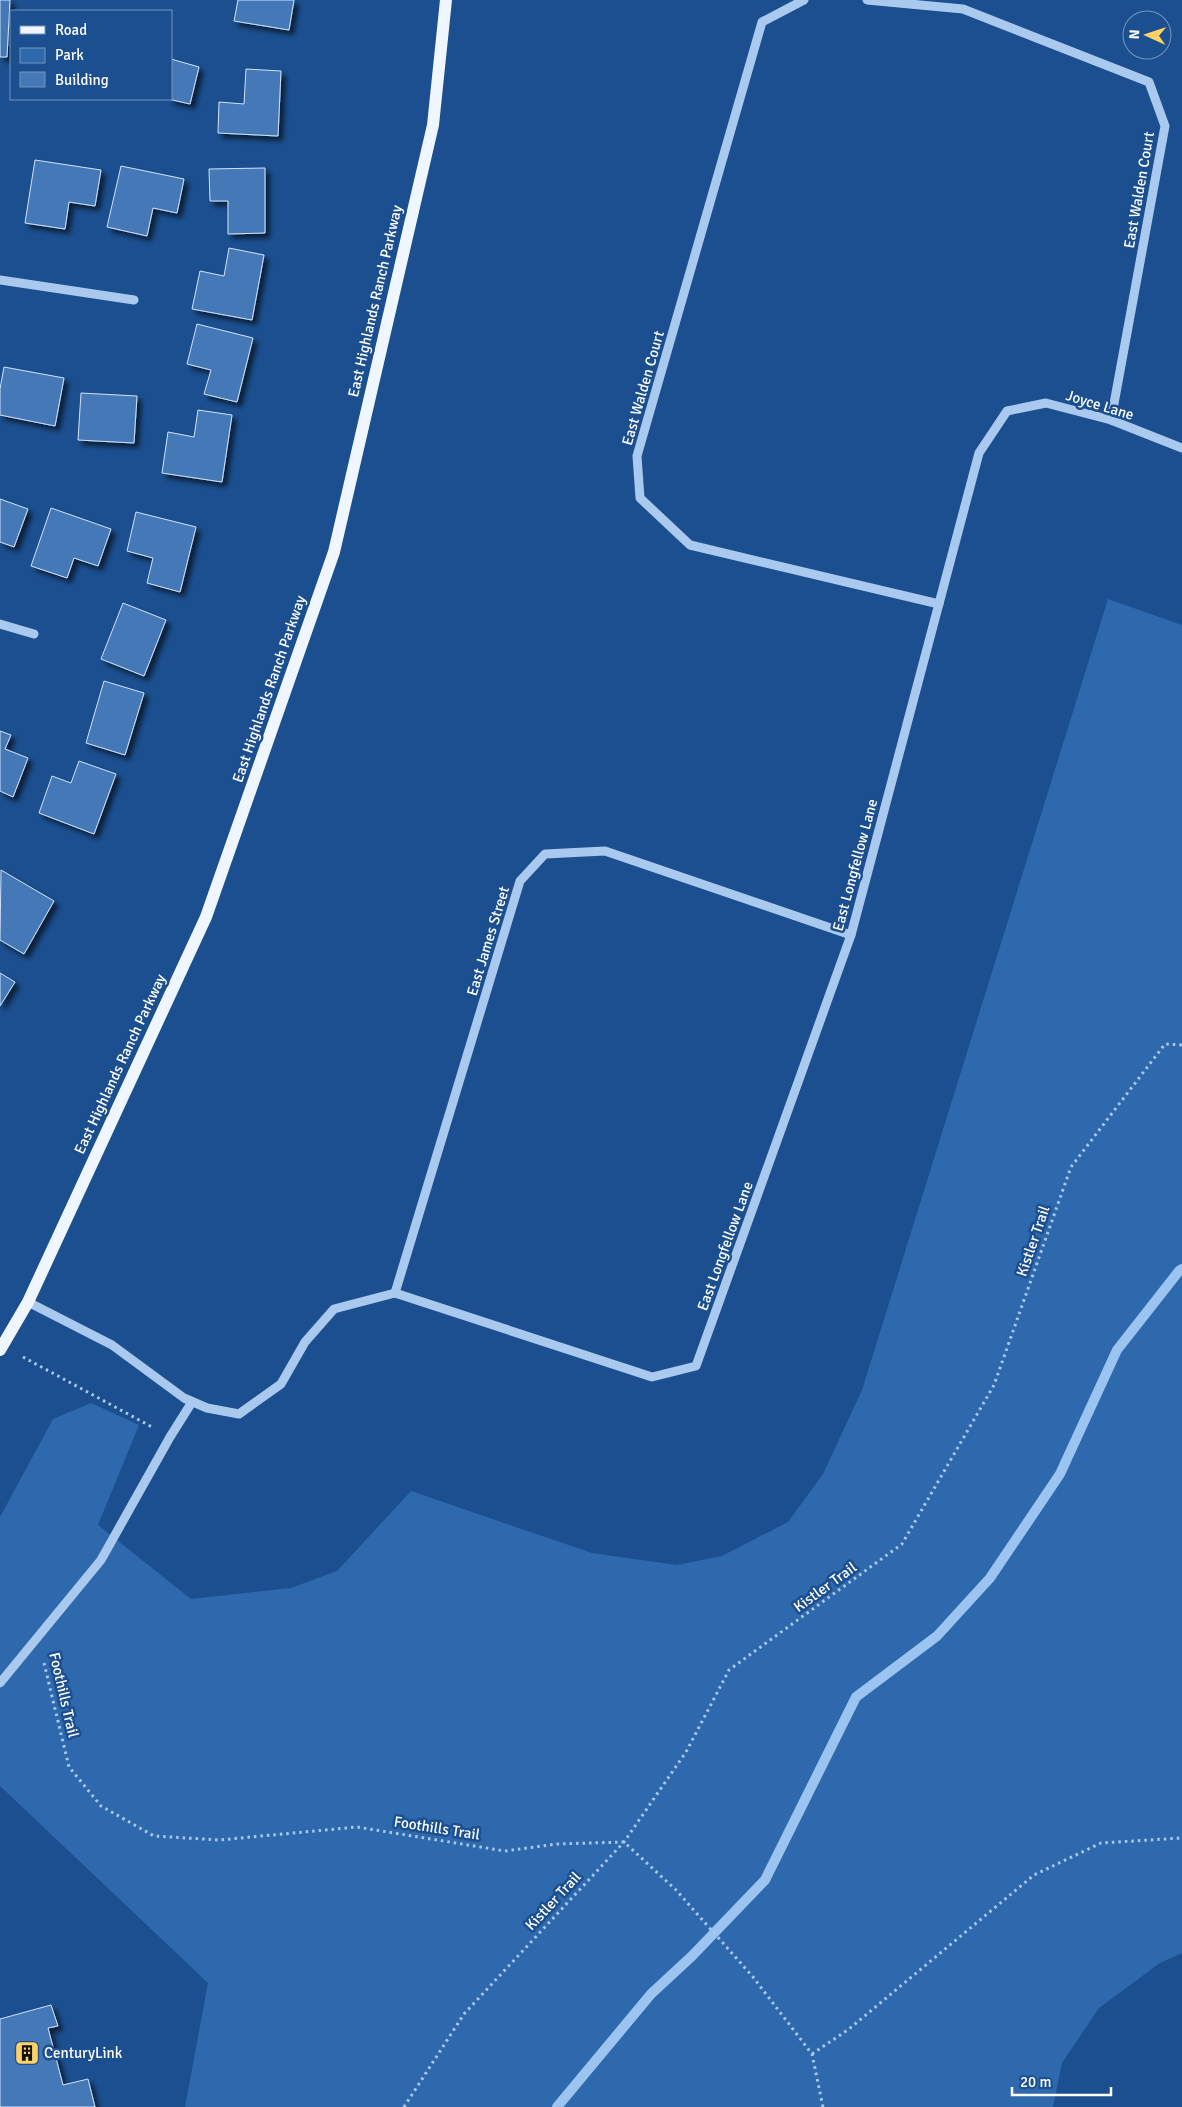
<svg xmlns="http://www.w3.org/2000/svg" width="1182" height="2107" viewBox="0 0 1182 2107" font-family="Signika,sans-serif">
<defs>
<filter id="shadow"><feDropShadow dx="4.5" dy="4.5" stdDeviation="2.5" flood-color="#0009"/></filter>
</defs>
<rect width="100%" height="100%" fill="#1b4f8f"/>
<!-- green -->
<path fill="#2e69ad" d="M1108,599L1182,625V1953L1160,1963L1099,2008L1062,2063L1053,2107H185L208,1983L0,1786V1517L53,1419L91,1403L139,1425L98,1525L191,1599L291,1588L337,1571L411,1491L592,1553L677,1565L722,1556L788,1522L823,1474L862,1390Z"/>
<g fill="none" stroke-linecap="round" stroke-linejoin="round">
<!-- stream -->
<path stroke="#9cc4f0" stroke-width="10" d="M557,2107L651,1994L692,1956L765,1880L856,1697L937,1636L990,1578L1060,1474L1117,1350L1179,1271L1182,1269"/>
</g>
<!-- building -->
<g fill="#4478b7" stroke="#cfe3fa" filter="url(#shadow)">
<path d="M0,0H10L7,57H0Z"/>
<path d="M238,0H294L289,30L234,21Z"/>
<path d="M171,59L199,67L190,104L168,99H171Z"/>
<path d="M246,69L281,71L278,136L218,133L219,102L244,104Z"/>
<path d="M35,160L101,170L95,206L69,202L65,229L25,223Z"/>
<path d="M121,166L184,179L177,213L153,208L147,236L107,227Z"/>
<path d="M265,168V233L228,234V201H210L209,169Z"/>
<path d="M229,248L264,255L252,320L192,309L200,271L224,276Z"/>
<path d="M197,324L253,338L237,402L204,394L211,370L187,364Z"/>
<path d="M4,367L64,378L55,426L0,415V389Z"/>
<path d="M81,393L137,396L134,443L78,440Z"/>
<path d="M198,410L232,415L222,482L162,473L168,432L194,437Z"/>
<path d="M0,499L28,509L14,547L0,542Z"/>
<path d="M51,508L111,529L98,566L74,558L67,578L31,566Z"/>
<path d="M136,512L196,527L180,592L147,583L153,558L127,551Z"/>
<path d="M123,603L166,620L144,676L101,659Z"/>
<path d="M104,681L144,693L125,755L86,743Z"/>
<path d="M0,731L11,735L5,749L28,758L13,797L0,791Z"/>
<path d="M79,761L116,774L94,834L39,813L52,776L71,783Z"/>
<path d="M1,870L54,901L24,954L0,940Z"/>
<path d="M0,973L15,982L0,1006Z"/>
<path d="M51,2005L58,2026L48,2028L63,2085L88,2079L95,2107H0V2019Z"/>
</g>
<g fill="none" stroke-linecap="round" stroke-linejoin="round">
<!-- path -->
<g stroke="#a9c9ee" stroke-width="3" stroke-dasharray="2.5 4" stroke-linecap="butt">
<path d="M23,1357L152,1427"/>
<path d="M44,1663L69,1767L101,1806L154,1836L219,1840L357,1827L505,1851L557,1844L624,1842L676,1890L753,1977L812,2054L823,2107"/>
<path d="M812,2054L849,2029L1034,1875L1101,1843L1182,1838"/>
<path d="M404,2107L464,2014L624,1842L686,1752L729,1670L902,1544L994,1385L1071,1167L1165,1044L1182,1045"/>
</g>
<!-- minor -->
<g stroke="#a9c9ee" stroke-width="9">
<path d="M804,0L762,22L637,456L640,498L690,545L939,604"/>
<path d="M867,0L963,9L1149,82L1165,126L1111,420"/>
<path d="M0,280L134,300"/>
<path d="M0,624L34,634"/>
<path d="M395,1293L520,881L545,854L605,851L851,935"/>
<path d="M28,1302L112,1345L184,1398L207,1408L239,1414L281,1384L305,1342L334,1309L395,1293L652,1377L696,1366L851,935L979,453L1007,411L1046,403L1111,420L1182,448"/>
<path d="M0,1683L101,1560L170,1437L192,1402"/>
</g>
<!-- major -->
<path stroke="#f0f6ff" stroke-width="12" d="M0,1350L28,1302L206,917L334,552L433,125L446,0"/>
</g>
<!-- icons -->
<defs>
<symbol id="building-square" viewBox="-11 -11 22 22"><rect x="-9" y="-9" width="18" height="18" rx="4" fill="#ffd166" stroke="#1b4f8f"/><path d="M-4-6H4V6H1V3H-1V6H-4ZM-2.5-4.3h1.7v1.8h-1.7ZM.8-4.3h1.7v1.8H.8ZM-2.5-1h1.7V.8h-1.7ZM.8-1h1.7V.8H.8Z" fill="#111"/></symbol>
</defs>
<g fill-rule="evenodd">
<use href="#building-square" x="13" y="2039" width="28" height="28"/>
</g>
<g text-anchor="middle" stroke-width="5" stroke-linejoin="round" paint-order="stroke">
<!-- street labels -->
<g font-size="15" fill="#fff" stroke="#1b4f8f">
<text transform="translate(1139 190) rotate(-80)" y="5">East Walden Court</text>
<text transform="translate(375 301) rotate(-77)" y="5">East Highlands Ranch Parkway</text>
<text transform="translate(643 388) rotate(-74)" y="5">East Walden Court</text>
<text transform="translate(1100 405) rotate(17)" y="5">Joyce Lane</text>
<text transform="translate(269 689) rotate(-71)" y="5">East Highlands Ranch Parkway</text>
<text transform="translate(855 865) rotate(-75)" y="5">East Longfellow Lane</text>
<text transform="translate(488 941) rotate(-73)" y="5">East James Street</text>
<text transform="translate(120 1064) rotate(-65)" y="5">East Highlands Ranch Parkway</text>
<text transform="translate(1033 1241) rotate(-71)" y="5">Kistler Trail</text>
<text transform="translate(725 1246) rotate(-70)" y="5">East Longfellow Lane</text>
<text transform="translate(825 1587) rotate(-36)" y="5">Kistler Trail</text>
<text transform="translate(64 1695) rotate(77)" y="5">Foothills Trail</text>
<text transform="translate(437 1828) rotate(9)" y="5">Foothills Trail</text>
<text transform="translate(553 1901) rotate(-47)" y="5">Kistler Trail</text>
</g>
<!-- poi labels -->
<g font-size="15" fill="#fff" stroke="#1b4f8f" text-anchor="start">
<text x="44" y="2058">CenturyLink</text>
</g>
</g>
<!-- legend -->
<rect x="10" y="10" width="162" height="90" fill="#1b4f8f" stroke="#7695bc"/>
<rect x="20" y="26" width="25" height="8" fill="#f0f6ff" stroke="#7695bc"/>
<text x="55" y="35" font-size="15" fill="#ffffff">Road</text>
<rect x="20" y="48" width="25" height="15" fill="#2e69ad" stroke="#7695bc"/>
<text x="55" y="60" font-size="15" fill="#ffffff">Park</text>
<rect x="20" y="72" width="25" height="15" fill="#4478b7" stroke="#7695bc"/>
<text x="55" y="85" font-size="15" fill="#ffffff">Building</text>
<!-- north arrow -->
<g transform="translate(1147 35) rotate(273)"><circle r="24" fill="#1b4f8f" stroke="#7695bc"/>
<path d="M0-4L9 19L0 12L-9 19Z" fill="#ffd166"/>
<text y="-8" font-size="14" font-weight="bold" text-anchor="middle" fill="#ffffff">N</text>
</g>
<!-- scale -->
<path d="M1012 2087v8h99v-8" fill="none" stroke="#ffffff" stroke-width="2.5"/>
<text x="1020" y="2087" font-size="15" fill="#ffffff" stroke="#1b4f8f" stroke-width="4" paint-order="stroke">20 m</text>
</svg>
